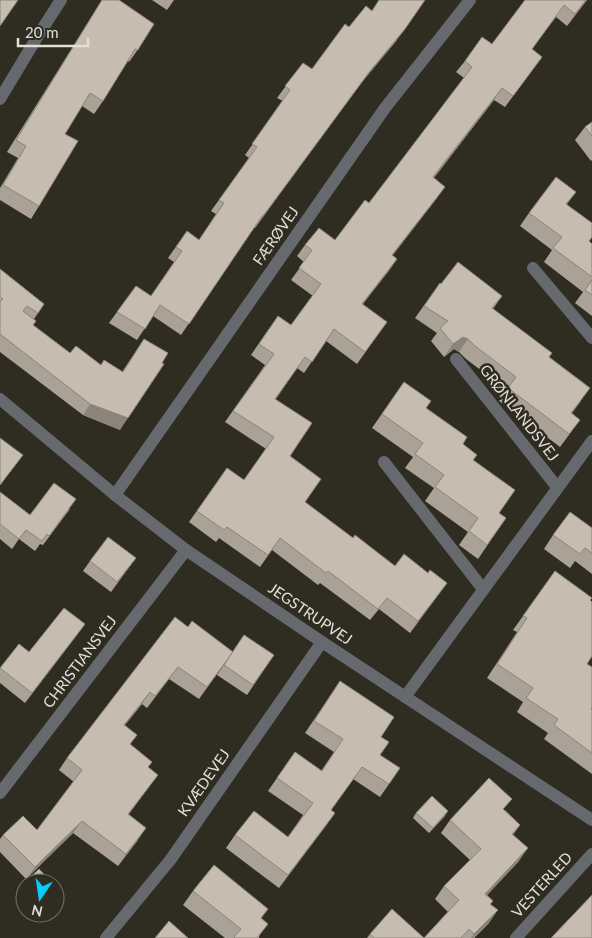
<svg xmlns="http://www.w3.org/2000/svg" width="592" height="938" viewBox="0 0 592 938" font-family="Lato,sans-serif">
<rect width="100%" height="100%" fill="#2f2c21"/>
<g fill="none" stroke-linecap="round" stroke-linejoin="round">
<!-- minor -->
<g stroke="#666a6f" stroke-width="12">
<path d="M0,99L39,34L61,0"/>
<path d="M533,268L592,338"/>
<path d="M456,359L557,487"/>
<path d="M0,399L115,495L186,550L322,642L592,820"/>
<path d="M384,462L483,589"/>
<path d="M115,495L385,108L470,0"/>
<path d="M405,697L592,441"/>
<path d="M0,793L186,550"/>
<path d="M106,938L171,859L322,642"/>
<path d="M516,938L592,854"/>
</g>
</g>
<!-- wall -->
<g fill="#aaa297">
<path d="M102,0H119L139,48L129,62L128,61L103,101L94,114L82,106L65,134L39,206L31,219L0,200V188L18,158L7,152Z"/>
<path d="M152,0H174L167,10Z"/>
<path d="M525,0H587L567,26L556,17L532,49L542,57L505,107L494,100L434,178L437,198L392,255L397,259L363,304L387,322L357,364L326,341L304,373L297,368L276,399L290,456L305,502L353,538L395,566L428,573L447,583L410,633L379,609L370,620L320,583L318,585L272,550L260,567L219,538L216,542L189,522L227,468L244,480L266,449L225,422L265,365L251,355L270,327L291,325L313,296L291,280L304,262L297,256L305,245L335,240L369,203L464,78L456,72L465,61L492,44Z"/>
<path d="M349,27L397,40L362,82L255,228L254,227L181,335L153,316L137,340L109,323L136,286L151,296L174,262L168,258L187,231L199,240L216,214L211,211L249,158L245,155L283,101L277,98L303,63L312,69Z"/>
<path d="M592,122V160L591,161L575,140L585,127Z"/>
<path d="M576,192L567,204L592,237L589,241L592,244V316L575,303L583,292L544,262L552,250L520,226L529,213Z"/>
<path d="M0,269L44,304L34,319L33,325L70,353L101,365L122,372L144,339L120,430L83,415L0,352Z"/>
<path d="M440,283L502,296L493,309L549,358L581,401L572,413L580,420L560,447L499,401L507,390L466,359L459,352L454,349L444,357L431,341L437,333L415,318Z"/>
<path d="M404,382L426,408L463,444L473,460L499,513L506,518L478,559L459,545L468,532L425,501L434,488L405,468L413,457L372,428Z"/>
<path d="M0,492L30,515L70,509L43,545L40,544L35,551L19,539L12,549L0,539Z"/>
<path d="M592,528V574L575,561L570,568L544,549L553,535Z"/>
<path d="M136,558L111,592L83,571L90,561Z"/>
<path d="M555,571L590,600L587,664L592,710V774L544,739L548,733L517,712L523,702L487,678L517,632L513,630Z"/>
<path d="M85,624L25,703L0,683V669L19,644L29,652Z"/>
<path d="M188,627L233,652L199,699L169,679L147,708L142,704L125,725L137,735L130,744L148,768L149,787L129,814L138,840L118,866L73,833L26,879L0,852V839L3,835L37,830L74,782L59,770L67,758Z"/>
<path d="M244,635L274,655L247,695L217,675Z"/>
<path d="M340,681L381,737L380,755L389,784L380,797L353,779L331,810L335,813L279,888L226,848L235,835L288,837L303,815L268,791L295,752L321,771L334,752L305,733Z"/>
<path d="M505,810L520,825L513,835L519,861L487,895L493,901L491,904L489,923L474,938H367L370,934L424,938L448,912L435,899L444,886L470,860L441,833L450,820Z"/>
<path d="M416,813L445,816L429,833L413,818Z"/>
<path d="M24,883H25V901L17,893Z"/>
<path d="M193,891L262,919L259,938H225L183,905Z"/>
</g>
<!-- shaded-wall -->
<g fill="#8b847b">
<path d="M586,0H587L567,26L575,14Z"/>
<path d="M405,29L397,40L362,82L255,228L370,71Z"/>
<path d="M502,88L494,100L425,189L433,177Z"/>
<path d="M445,187L437,198L384,267L392,255Z"/>
<path d="M397,259L389,271L354,315L362,304Z"/>
<path d="M463,337L468,339L459,352L454,349L444,357L453,344Z"/>
<path d="M90,404L128,418L120,430L83,415Z"/>
<path d="M447,583L439,594L410,633L418,621Z"/>
<path d="M85,624L78,634L25,703L32,693Z"/>
<path d="M178,667L169,679L147,708L155,696Z"/>
<path d="M150,692L142,704L115,737L124,725Z"/>
<path d="M448,811L445,816L429,833L433,828Z"/>
<path d="M335,813L326,826L279,888L288,875Z"/>
<path d="M82,821L73,833L26,879L35,867Z"/>
<path d="M146,828L138,840L118,866L126,854Z"/>
<path d="M528,848L519,861L476,907L485,894Z"/>
<path d="M498,910L489,923L474,938H471L474,934Z"/>
</g>
<!-- building -->
<g fill="#c6bcb0" stroke="#8b847b">
<path d="M0,0H18L0,26Z"/>
<path d="M102,0H119L154,24L139,48L138,50L135,49L103,101L90,93L65,134L78,141L39,206L3,185L26,146L16,140Z"/>
<path d="M379,0H425L405,29L370,71L263,216H262L189,324L160,305L145,329L117,312L136,286L151,296L182,251L176,247L187,231L199,240L224,203L219,200L257,147L252,144L290,90L285,86L303,63L312,69L345,24L349,27L366,6L372,11Z"/>
<path d="M525,0H586L575,14L564,5L532,49L542,57L513,96L502,88L433,177L445,187L392,255L397,259L362,304L387,322L365,352L334,329L312,362L305,357L275,399L312,423L290,456L321,479L305,502L353,538L355,535L395,566L404,554L428,573L430,570L447,583L418,621L387,598L378,609L328,571L326,573L280,538L268,555L227,527L224,530L197,511L227,468L244,480L274,437L233,411L274,354L259,344L278,316L291,325L321,284L299,268L312,250L305,245L319,228L335,240L365,200L369,203L472,67L465,61L482,37L492,44Z"/>
<path d="M592,122V136L585,127Z"/>
<path d="M556,177L576,192L566,204L592,223V237L589,241L592,244V277L553,248L562,237L529,213Z"/>
<path d="M458,262L502,296L492,308L552,353L549,357L590,388L571,413L580,420L569,434L508,388L516,377L475,346L468,339L463,337L453,344L440,328L448,321L424,306L440,283L441,284Z"/>
<path d="M0,269L44,304L38,313L27,306L23,311L36,321L33,325L70,353L76,346L101,365L104,360L123,372L144,339L168,353L162,363L164,364L128,418L90,404L0,334V302L3,299L0,297Z"/>
<path d="M592,280V295L585,290Z"/>
<path d="M404,382L431,401L426,408L467,437L463,444L477,455L473,460L515,490L499,513L506,518L487,545L469,531L478,518L435,487L444,475L415,454L423,443L382,414Z"/>
<path d="M0,438L23,455L0,485Z"/>
<path d="M54,483L76,499L49,536L47,534L42,541L26,530L19,539L0,524V492L30,515Z"/>
<path d="M570,512L592,528V553L585,548L580,554L553,535Z"/>
<path d="M108,537L136,558L117,582L90,561Z"/>
<path d="M555,571L592,598L590,600L592,602V656L587,664L592,667V708L591,709L592,710V753L554,725L558,719L526,698L533,688L497,664L527,618L523,616Z"/>
<path d="M64,608L85,624L32,693L0,668L19,644L29,652Z"/>
<path d="M175,617L188,627L192,621L233,652L207,687L178,667L155,696L150,692L124,725L137,735L130,744L152,762L148,767L158,775L128,814L146,828L126,854L82,821L35,867L3,835L23,816L37,830L82,770L67,758Z"/>
<path d="M244,635L274,655L253,685L224,665Z"/>
<path d="M340,681L394,717L381,737L389,742L380,755L400,768L389,784L362,767L331,810L335,813L288,875L235,835L254,811L288,837L313,803L277,778L295,752L322,771L343,739L314,721Z"/>
<path d="M489,778L512,799L503,809L520,825L512,834L528,848L485,894L493,901L490,904L498,910L474,934L469,929L461,938H374L370,934L392,909L424,938L459,900L444,886L481,849L450,820Z"/>
<path d="M432,796L448,811L433,828L416,813Z"/>
<path d="M214,865L268,909L261,918L268,924L257,938H235L234,937L241,929L193,891Z"/>
<path d="M39,869L52,883H25V884L24,883Z"/>
<path d="M55,886L60,891L55,896Z"/>
<path d="M592,895V938H551Z"/>
<path d="M169,921L188,938H155Z"/>
</g>
<g text-anchor="middle" stroke-width="5" stroke-linejoin="round" paint-order="stroke">
<!-- street labels -->
<g font-size="15" fill="#e1dfd8" stroke="#2f2c21">
<text transform="translate(276 236) rotate(-55)" y="5">FÆRØVEJ</text>
<text transform="translate(519 413) rotate(52)" y="5">GRØNLANDSVEJ</text>
<text transform="translate(310 614) rotate(34)" y="5">JEGSTRUPVEJ</text>
<text transform="translate(80 662) rotate(-53)" y="5">CHRISTIANSVEJ</text>
<text transform="translate(204 783) rotate(-55)" y="5">KVÆDEVEJ</text>
<text transform="translate(542 885) rotate(-48)" y="5">VESTERLED</text>
</g>
</g>
<!-- north arrow -->
<g transform="translate(40 898) rotate(193)"><circle r="24" fill="#2f2c21" stroke="#76746a"/>
<path d="M0-4L9 19L0 12L-9 19Z" fill="#08cbf9"/>
<text y="-8" font-size="14" font-weight="bold" text-anchor="middle" fill="#e1dfd8">N</text>
</g>
<!-- scale -->
<path d="M18 38v8h70v-8" fill="none" stroke="#e1dfd8" stroke-width="2.5"/>
<text x="25" y="38" font-size="15" fill="#e1dfd8" stroke="#2f2c21" stroke-width="4" paint-order="stroke">20 m</text>
</svg>
